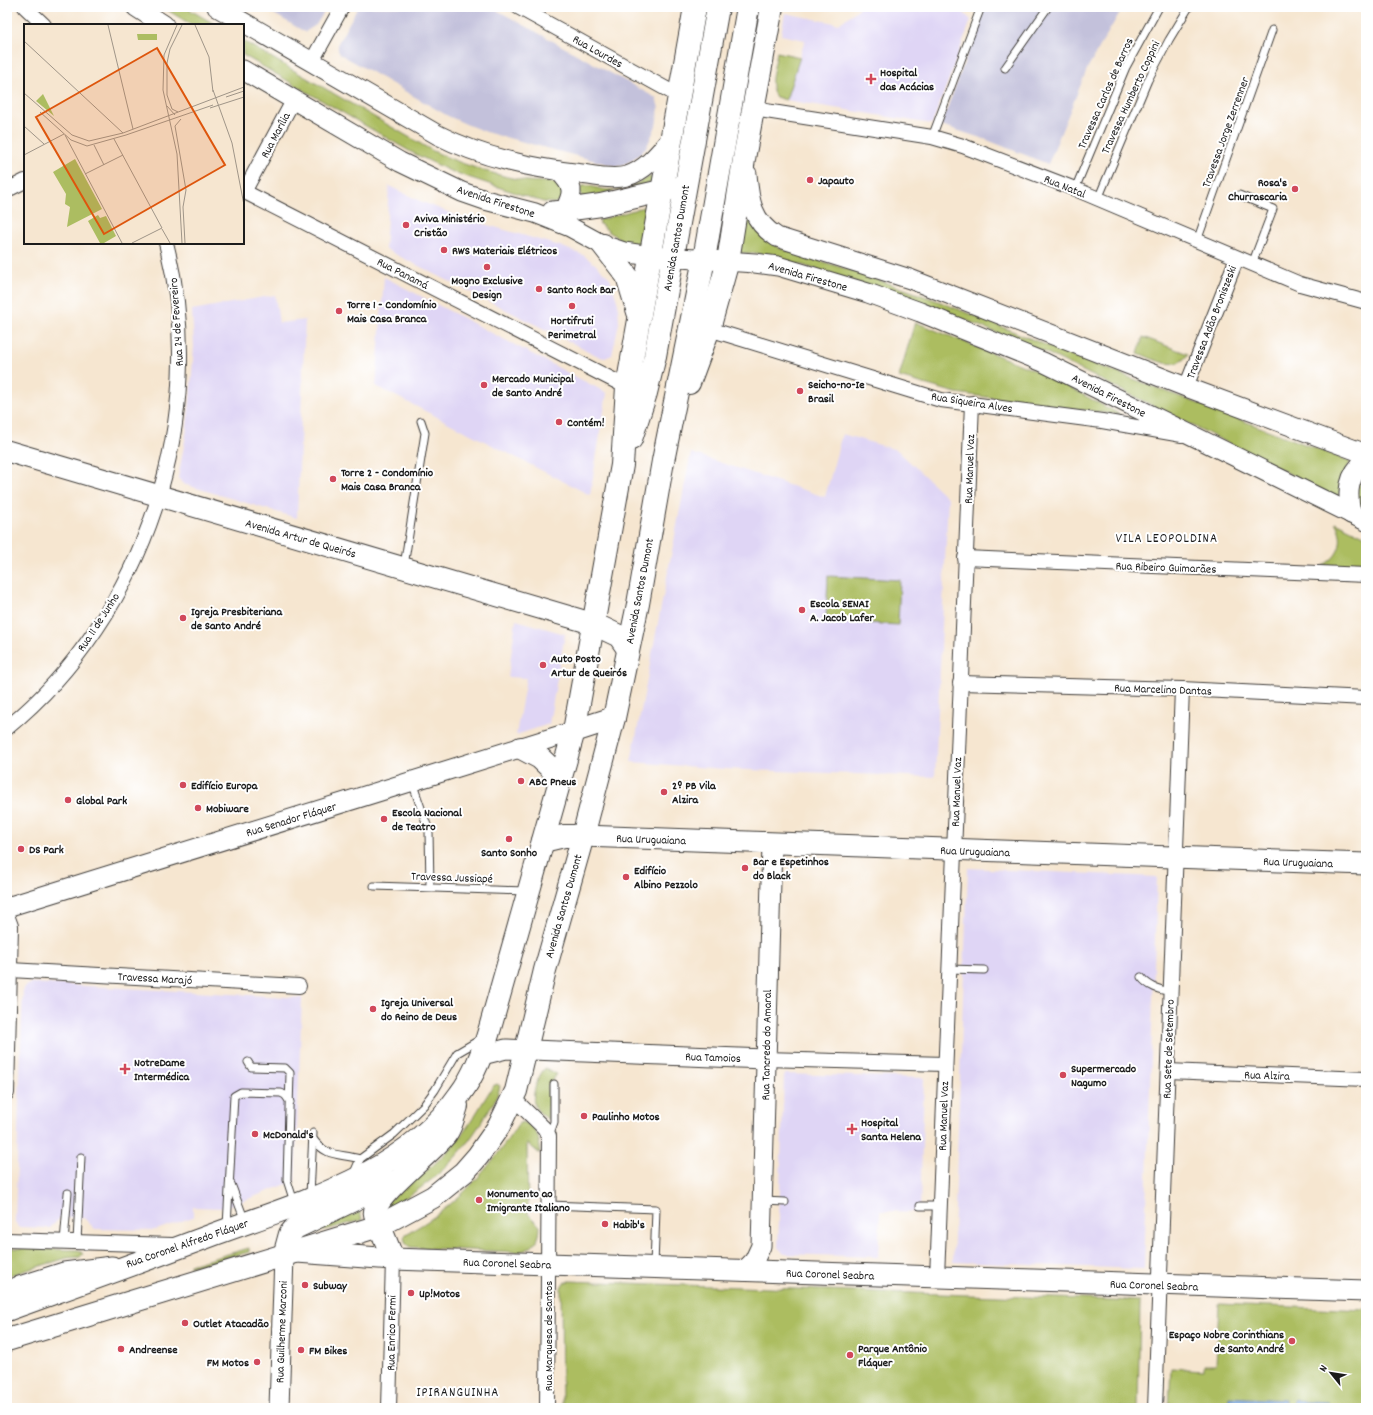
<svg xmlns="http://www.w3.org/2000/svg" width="1373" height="1415" viewBox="0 0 1373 1415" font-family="Dekko,sans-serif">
<rect width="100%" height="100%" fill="#fff"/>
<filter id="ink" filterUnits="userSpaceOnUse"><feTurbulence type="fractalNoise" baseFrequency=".025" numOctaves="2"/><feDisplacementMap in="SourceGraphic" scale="8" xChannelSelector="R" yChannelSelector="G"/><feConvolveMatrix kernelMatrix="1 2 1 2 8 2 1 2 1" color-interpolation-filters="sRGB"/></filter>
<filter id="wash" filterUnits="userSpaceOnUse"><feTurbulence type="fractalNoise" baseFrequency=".012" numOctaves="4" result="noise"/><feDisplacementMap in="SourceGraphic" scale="16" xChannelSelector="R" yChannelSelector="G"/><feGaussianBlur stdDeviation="0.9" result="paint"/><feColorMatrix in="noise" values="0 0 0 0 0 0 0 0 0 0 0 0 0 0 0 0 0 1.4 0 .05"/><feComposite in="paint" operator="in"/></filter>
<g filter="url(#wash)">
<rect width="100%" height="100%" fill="#f6e6d0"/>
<!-- built -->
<g fill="#dfd5f5">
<path d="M861,7H958L971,20L932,124L786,100L805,40L781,35L785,13L839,24Z"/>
<path d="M389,186L420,201L460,217L560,246L583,255L595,264L610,278L618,304L619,323L612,355L605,358L600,357L385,249Z"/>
<path d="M384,277L607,393L590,495L376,386Z"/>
<path d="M275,295L279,323L305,320L297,518L183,484L178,478L186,435L190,401L194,346L192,310Z"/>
<path d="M842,434L897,450L948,498L935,777L725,769L631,762L691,453L825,497Z"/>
<path d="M516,620L565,634L549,724L516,735L526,678L508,677Z"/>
<path d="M968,868L1157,877L1144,1269L953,1262Z"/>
<path d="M32,983L302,998L295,1181L224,1208L193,1207V1217L156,1230L95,1229L84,1218L61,1217L50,1228L19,1227L15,1222L23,988Z"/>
<path d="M784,1074L924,1078L920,1212L880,1211L878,1257L784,1254L778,1248Z"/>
</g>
<!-- industrial -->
<g fill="#c3c1db">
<path d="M262,7H327L316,25L305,32Z"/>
<path d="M358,7H491L656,98L659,108L656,126L647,146L640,154L622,166H615L489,133L468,125L448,116L340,54L338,50V43Z"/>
<path d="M985,7H1123L1088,67L1048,164L987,140L941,125Z"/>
</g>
<!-- green -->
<g fill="#acbd61" stroke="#646c3e">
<path d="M162,7H185L216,25H192Z"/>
<path d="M243,41L433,151C461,164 491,174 521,180C534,183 548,180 561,184L563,200L554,203L543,202L450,171L411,152L243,55Z"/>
<path d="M777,52L800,57L786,100L776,97C767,85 775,66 777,52Z"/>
<path d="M649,177H653V182L582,198L580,190L582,186C588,185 594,187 601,189C618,192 635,186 649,177Z"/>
<path d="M647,206L648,207L643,245C625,245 612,235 599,223L600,220Z"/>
<path d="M745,215L772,244L779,248L850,270L938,301L1073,356L1349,461L1350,463L1341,480L1339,497L1334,496L1047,353L925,304L805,266L756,253H738Z"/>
<path d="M915,322L1046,375L1121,415L956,393L899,377Z"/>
<path d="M1143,337L1188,354C1176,373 1154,359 1138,353Z"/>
<path d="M1366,471V510L1359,505L1355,492Z"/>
<path d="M1335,522L1366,537V570L1323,565C1341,556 1345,538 1335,522Z"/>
<path d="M828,576L900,580L898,625L826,620Z"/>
<path d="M545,1068L557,1074L548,1086V1120C545,1116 539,1113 536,1108C529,1098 538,1076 545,1068Z"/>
<path d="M497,1084L500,1086C498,1097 491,1107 485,1116C462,1156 430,1187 388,1207L387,1202C410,1184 434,1167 453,1145C469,1128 480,1106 493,1086Z"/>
<path d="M522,1122C538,1126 540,1140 540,1154L527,1143L528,1214L540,1226C540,1241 533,1250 517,1252L423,1248L410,1247L406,1244L404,1238L406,1234C455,1208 489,1170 518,1124Z"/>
<path d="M360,1212L362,1220L303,1236V1234Z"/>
<path d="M7,1248L79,1250L83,1254L80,1257L67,1258L7,1276Z"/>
<path d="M249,1248V1252L190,1267V1265Z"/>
<path d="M569,1281L1140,1301L1138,1408H562L561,1288L565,1282Z"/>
<path d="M1219,1304L1366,1310V1408H1169L1171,1368L1204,1370V1365H1216Z"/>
</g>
<!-- water -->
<g fill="#74a3dd" stroke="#48607c">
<path d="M1229,1397L1285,1400V1408H1228Z"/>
<path d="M1294,1400L1328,1402V1408H1294Z"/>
</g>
</g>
<g filter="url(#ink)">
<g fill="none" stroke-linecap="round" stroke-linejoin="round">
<defs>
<g id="lane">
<path d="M1005,68L1048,7"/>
<path d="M932,137L981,7"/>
<path d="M1075,189L1126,67L1159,7"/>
<path d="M1239,195L1273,209L1252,264"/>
<path d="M1098,199L1148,80L1169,40L1189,7"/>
<path d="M1197,241L1272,30"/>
<path d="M404,566L425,433L421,421"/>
<path d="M412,782L429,831L430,887"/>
<path d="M374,886L526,891"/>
<path d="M949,969L984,970"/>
<path d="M1141,977C1148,986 1160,991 1171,991"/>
<path d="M248,1062L251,1067L285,1068L290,1073L287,1180L294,1202"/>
<path d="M549,1136L554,1122V1084"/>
<path d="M313,1139C327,1158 339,1153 360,1159"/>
<path d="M353,1175L360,1159L394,1134L424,1105L435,1090L457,1053L481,1039"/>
<path d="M231,1184L245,1221"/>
<path d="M310,1195L313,1133"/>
<path d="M763,1201L785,1202"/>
<path d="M549,1205L656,1209L654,1266"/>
<path d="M920,1206H939"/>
<path d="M227,1226L234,1096L241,1092L281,1093L285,1095L290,1102"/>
<path d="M64,1242L68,1193"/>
<path d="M77,1242L81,1157"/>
</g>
<g id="street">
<path d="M25,7L44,25"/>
<path d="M518,7L679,96"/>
<path d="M312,61L342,7"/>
<path d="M753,109L932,137L963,146L1075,189L1300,284L1366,302"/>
<path d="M7,190L25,181"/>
<path d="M243,191L627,387"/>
<path d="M244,192L294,99"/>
<path d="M709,329L941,400L1102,421L1182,435"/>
<path d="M1186,387L1237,258"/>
<path d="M965,558L1366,575"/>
<path d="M960,683L1182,689L1366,698"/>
<path d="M7,728C145,615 211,416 166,243"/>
<path d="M7,915L11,926L7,1093"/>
<path d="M10,970L299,986"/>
<path d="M765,1059L945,1064"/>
<path d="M1168,1071L1366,1079"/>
<path d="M514,1099L544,1128L549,1136L547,1408"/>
<path d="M7,1240L173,1245"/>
<path d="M937,1277L972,403"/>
<path d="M389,1408L393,1259"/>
<path d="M1155,1408L1182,689"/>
</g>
<g id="secondary">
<path d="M136,7L164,25"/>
<path d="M217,7L438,135C483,158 532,168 582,174C596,176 613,180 627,176C646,170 659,153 671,139"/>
<path d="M243,70L400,162L462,192L485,200L535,213L570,227L603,245L624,252L650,256L755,263L778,266L868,293L920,312L1043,362L1366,521"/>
<path d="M747,174C749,200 752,222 777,237L910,279L1186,387L1366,454"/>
<path d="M552,211L565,210C574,191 574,187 559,171"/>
<path d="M1351,514C1347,493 1347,475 1366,460"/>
<path d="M7,907L574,731"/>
<path d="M482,1055L506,1049L765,1059"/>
<path d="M744,1271L754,1261L761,1246L772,844"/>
<path d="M279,1408L284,1256"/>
</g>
<g id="primary">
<path d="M7,451L594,624"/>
<path d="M583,836L1366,864"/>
<path d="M297,1252L393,1259L1366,1291"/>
<path d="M7,1291L64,1273L112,1267"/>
</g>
<g id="highway">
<path d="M565,210L601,205L674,188"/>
<path d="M603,245L627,276L638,312"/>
<path d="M689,383L709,329L728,261L745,153L772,7"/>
<path d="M631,439L646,393L655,356L718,7"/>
<path d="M594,624L619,636L628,649"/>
<path d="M574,731L614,718"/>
<path d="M521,748L540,758L561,778"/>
<path d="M543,841L564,836H583"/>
<path d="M284,1256L290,1234L295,1228L391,1182"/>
<path d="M393,1259L375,1214C371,1198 434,1151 446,1134C452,1126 454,1115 457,1106"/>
<path d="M7,1310C76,1285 146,1260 215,1234C302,1202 404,1175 460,1094C475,1074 483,1052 490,1028L574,731L622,465L627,387L695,7"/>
<path d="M7,1340L379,1226L433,1197L464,1172L478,1156L499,1126L516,1091L545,970L583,836L614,718L638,604L663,461L704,259L748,7"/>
</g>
</defs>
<!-- lane casing -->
<use href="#lane" stroke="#3d3a37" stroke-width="9"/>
<!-- street casing -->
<use href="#street" stroke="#3d3a37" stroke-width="16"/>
<!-- secondary casing -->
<use href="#secondary" stroke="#3d3a37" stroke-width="21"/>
<!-- primary casing -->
<use href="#primary" stroke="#3d3a37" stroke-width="23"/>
<!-- highway casing -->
<use href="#highway" stroke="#3d3a37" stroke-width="24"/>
<!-- lane -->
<use href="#lane" stroke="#fff" stroke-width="7"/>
<!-- street -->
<use href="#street" stroke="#fff" stroke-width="14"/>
<!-- secondary -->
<use href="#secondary" stroke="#fff" stroke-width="19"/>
<!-- primary -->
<use href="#primary" stroke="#fff" stroke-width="21"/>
<!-- highway -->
<use href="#highway" stroke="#fff" stroke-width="22"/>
</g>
</g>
<!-- markers -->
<g fill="#d1495b" stroke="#fff" stroke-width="1.5">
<path d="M869 73h4v4h4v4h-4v4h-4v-4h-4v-4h4z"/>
<circle cx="810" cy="180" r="4"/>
<circle cx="1295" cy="189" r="4"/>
<circle cx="406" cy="225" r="4"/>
<circle cx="444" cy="250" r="4"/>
<circle cx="487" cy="267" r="4"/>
<circle cx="539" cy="289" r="4"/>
<circle cx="572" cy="306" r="4"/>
<circle cx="339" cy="311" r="4"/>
<circle cx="484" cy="385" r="4"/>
<circle cx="800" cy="391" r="4"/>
<circle cx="559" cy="422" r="4"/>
<circle cx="333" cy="479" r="4"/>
<circle cx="802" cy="610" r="4"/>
<circle cx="183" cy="618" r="4"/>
<circle cx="543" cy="665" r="4"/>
<circle cx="521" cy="781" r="4"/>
<circle cx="183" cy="785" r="4"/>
<circle cx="664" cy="792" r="4"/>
<circle cx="68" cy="800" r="4"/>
<circle cx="198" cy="808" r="4"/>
<circle cx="384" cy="819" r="4"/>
<circle cx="509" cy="839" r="4"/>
<circle cx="21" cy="849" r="4"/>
<circle cx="745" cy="868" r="4"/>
<circle cx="626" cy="877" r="4"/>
<circle cx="373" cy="1009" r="4"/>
<path d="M123 1063h4v4h4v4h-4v4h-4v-4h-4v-4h4z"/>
<circle cx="1063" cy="1075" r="4"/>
<circle cx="584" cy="1116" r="4"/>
<path d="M850 1123h4v4h4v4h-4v4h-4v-4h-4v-4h4z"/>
<circle cx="255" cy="1134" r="4"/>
<circle cx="479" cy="1200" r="4"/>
<circle cx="605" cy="1224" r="4"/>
<circle cx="305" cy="1285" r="4"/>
<circle cx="411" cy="1293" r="4"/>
<circle cx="185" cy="1323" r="4"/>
<circle cx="1292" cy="1341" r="4"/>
<circle cx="121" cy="1349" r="4"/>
<circle cx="301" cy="1350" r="4"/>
<circle cx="850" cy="1355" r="4"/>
<circle cx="257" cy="1362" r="4"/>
</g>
<g text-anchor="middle" stroke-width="4" stroke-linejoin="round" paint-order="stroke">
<!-- street labels -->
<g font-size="12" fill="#1c1c1c" stroke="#fff">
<text transform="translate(598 51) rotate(29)" y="4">Rua Lourdes</text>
<text transform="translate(1105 93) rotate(-66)" y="4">Travessa Carlos de Barros</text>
<text transform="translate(1130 97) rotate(-65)" y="4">Travessa Humberto Coppini</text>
<text transform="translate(1225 132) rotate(-70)" y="4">Travessa Jorge Zerrenner</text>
<text transform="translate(275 135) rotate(-62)" y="4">Rua Marília</text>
<text transform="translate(1065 186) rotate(22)" y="4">Rua Natal</text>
<text transform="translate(496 201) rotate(18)" y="4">Avenida Firestone</text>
<text transform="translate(676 238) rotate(-80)" y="4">Avenida Santos Dumont</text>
<text transform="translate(403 273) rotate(27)" y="4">Rua Panamá</text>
<text transform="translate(808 276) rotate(16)" y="4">Avenida Firestone</text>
<text transform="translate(176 322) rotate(-94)" y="4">Rua 24 de Fevereiro</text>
<text transform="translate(1211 322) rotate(-69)" y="4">Travessa Adão Broniszeski</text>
<text transform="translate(1109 395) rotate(27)" y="4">Avenida Firestone</text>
<text transform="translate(972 402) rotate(9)" y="4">Rua Siqueira Alves</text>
<text transform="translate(969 469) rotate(-88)" y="4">Rua Manuel Vaz</text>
<text transform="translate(301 538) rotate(16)" y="4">Avenida Artur de Queirós</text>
<text transform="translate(1166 567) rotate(2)" y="4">Rua Ribeiro Guimarães</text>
<text transform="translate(639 591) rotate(-79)" y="4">Avenida Santos Dumont</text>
<text transform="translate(98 622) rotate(-57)" y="4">Rua 11 de Junho</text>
<text transform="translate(1163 689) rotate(2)" y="4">Rua Marcelino Dantas</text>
<text transform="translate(956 792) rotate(-88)" y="4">Rua Manuel Vaz</text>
<text transform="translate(291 819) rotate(-17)" y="4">Rua Senador Fláquer</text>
<text transform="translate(651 839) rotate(2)" y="4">Rua Uruguaiana</text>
<text transform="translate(975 851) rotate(2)" y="4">Rua Uruguaiana</text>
<text transform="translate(1298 862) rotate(2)" y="4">Rua Uruguaiana</text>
<text transform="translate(452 877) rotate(2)" y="4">Travessa Jussiapé</text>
<text transform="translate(563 906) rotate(-74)" y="4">Avenida Santos Dumont</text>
<text transform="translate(155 978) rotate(3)" y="4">Travessa Marajó</text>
<text transform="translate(766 1045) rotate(-89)" y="4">Rua Tancredo do Amaral</text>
<text transform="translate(1168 1049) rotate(-88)" y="4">Rua Sete de Setembro</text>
<text transform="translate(713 1057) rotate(2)" y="4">Rua Tamoios</text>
<text transform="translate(1267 1075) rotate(2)" y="4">Rua Alzira</text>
<text transform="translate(943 1116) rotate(-88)" y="4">Rua Manuel Vaz</text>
<text transform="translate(187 1243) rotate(-19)" y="4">Rua Coronel Alfredo Fláquer</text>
<text transform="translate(507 1263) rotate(2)" y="4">Rua Coronel Seabra</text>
<text transform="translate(830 1274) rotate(2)" y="4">Rua Coronel Seabra</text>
<text transform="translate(1154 1285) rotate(2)" y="4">Rua Coronel Seabra</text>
<text transform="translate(281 1332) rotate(-88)" y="4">Rua Guilherme Marconi</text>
<text transform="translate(391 1333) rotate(-89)" y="4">Rua Enrico Fermi</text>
<text transform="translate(548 1336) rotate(-90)" y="4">Rua Marquesa de Santos</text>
</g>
<!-- poi labels -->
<g font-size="12" font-weight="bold" fill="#1c1c1c" stroke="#fff" text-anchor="start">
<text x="880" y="76">Hospital<tspan x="880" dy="14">das Acácias</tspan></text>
<text x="818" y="184">Japauto</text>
<text x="1287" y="186" text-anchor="end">Rosa's<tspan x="1287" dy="14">Churrascaria</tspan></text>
<text x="414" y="222">Aviva Ministério<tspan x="414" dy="14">Cristão</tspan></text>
<text x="452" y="254">RWS Materiais Elétricos</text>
<text x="487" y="284" text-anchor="middle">Mogno Exclusive<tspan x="487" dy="14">Design</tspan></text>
<text x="547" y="293">Santo Rock Bar</text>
<text x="347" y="308">Torre 1 - Condomínio<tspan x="347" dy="14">Mais Casa Branca</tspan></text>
<text x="572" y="324" text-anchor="middle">Hortifruti<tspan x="572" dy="14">Perimetral</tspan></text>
<text x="492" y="382">Mercado Municipal<tspan x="492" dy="14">de Santo André</tspan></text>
<text x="808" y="388">Seicho-no-Ie<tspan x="808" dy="14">Brasil</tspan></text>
<text x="567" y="426">Contém!</text>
<text x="341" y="476">Torre 2 - Condomínio<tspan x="341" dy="14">Mais Casa Branca</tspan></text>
<text x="810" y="607">Escola SENAI<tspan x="810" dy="14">A. Jacob Lafer</tspan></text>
<text x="191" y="615">Igreja Presbiteriana<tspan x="191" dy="14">de Santo André</tspan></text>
<text x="551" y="662">Auto Posto<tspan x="551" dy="14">Artur de Queirós</tspan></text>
<text x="529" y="785">ABC Pneus</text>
<text x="191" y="789">Edifício Europa</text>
<text x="672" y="789">2º PB Vila<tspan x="672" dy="14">Alzira</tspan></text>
<text x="76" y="804">Global Park</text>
<text x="206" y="812">Mobiware</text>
<text x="392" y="816">Escola Nacional<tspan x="392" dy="14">de Teatro</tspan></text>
<text x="29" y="853">DS Park</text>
<text x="509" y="856" text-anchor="middle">Santo Sonho</text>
<text x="753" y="865">Bar e Espetinhos<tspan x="753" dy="14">do Black</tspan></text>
<text x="634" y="874">Edifício<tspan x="634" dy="14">Albino Pezzolo</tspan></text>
<text x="381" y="1006">Igreja Universal<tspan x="381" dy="14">do Reino de Deus</tspan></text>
<text x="134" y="1066">NotreDame<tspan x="134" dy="14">Intermédica</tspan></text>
<text x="1071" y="1072">Supermercado<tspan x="1071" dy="14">Nagumo</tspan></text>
<text x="592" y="1120">Paulinho Motos</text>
<text x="861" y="1126">Hospital<tspan x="861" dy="14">Santa Helena</tspan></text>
<text x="263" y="1138">McDonald's</text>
<text x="487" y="1197">Monumento ao<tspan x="487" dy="14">Imigrante Italiano</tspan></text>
<text x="613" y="1228">Habib's</text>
<text x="313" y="1289">Subway</text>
<text x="419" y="1297">Up!Motos</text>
<text x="193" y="1327">Outlet Atacadão</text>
<text x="1284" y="1338" text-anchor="end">Espaço Nobre Corinthians<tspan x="1284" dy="14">de Santo André</tspan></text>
<text x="858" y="1352">Parque Antônio<tspan x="858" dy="14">Fláquer</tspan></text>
<text x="129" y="1353">Andreense</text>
<text x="309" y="1354">FM Bikes</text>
<text x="249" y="1366" text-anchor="end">FM Motos</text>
</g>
<!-- neighbourhood labels -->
<g font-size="13" letter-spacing="1" fill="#1c1c1c" stroke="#fff">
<text x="1167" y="542">VILA LEOPOLDINA</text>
<text x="458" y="1396">IPIRANGUINHA</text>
</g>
</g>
<!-- overview -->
<g transform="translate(24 24)">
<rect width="220" height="220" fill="#f6e6d0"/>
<path d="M113,10H133V16H114ZM19,70L30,92L12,77ZM51,135L78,185L43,203L46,183L41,180L42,170L29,148ZM74,191L76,194L82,192L92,212L80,219H76L64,197Z" fill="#acbd61"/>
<path fill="none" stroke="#9f9588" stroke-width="1" d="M84,1L109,105M153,1L140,31L139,66L153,130L158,219M171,1L185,33L189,68M0,17L99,109M189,66L208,119L220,181M0,69L48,111L65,117L99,109L220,63M202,73L220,67M143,82L151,91M186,84L220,73M16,88L47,116L63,122L102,111L189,81M154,88L148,85L143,71V39L146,25L158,1M157,95L151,102L162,166L159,183L161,219M0,102L20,120M41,111L98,219M90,115L138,204L108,219M70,121L80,141M0,131L40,110M61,150L99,131M138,205L146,219"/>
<path fill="#de560d" fill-opacity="0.15" stroke="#de560d" stroke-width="2" d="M133,24L201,141L80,210L12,93Z"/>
<rect width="220" height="220" fill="none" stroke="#1c1c1c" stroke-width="2"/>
</g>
<!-- margin -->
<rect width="1373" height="1415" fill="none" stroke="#fff" stroke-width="24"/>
<!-- north arrow -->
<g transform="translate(1331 1373) rotate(300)" stroke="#ffffff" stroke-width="3" paint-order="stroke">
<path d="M0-3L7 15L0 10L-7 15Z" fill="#1c1c1c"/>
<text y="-6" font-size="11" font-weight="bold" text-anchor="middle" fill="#1c1c1c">N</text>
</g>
</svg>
